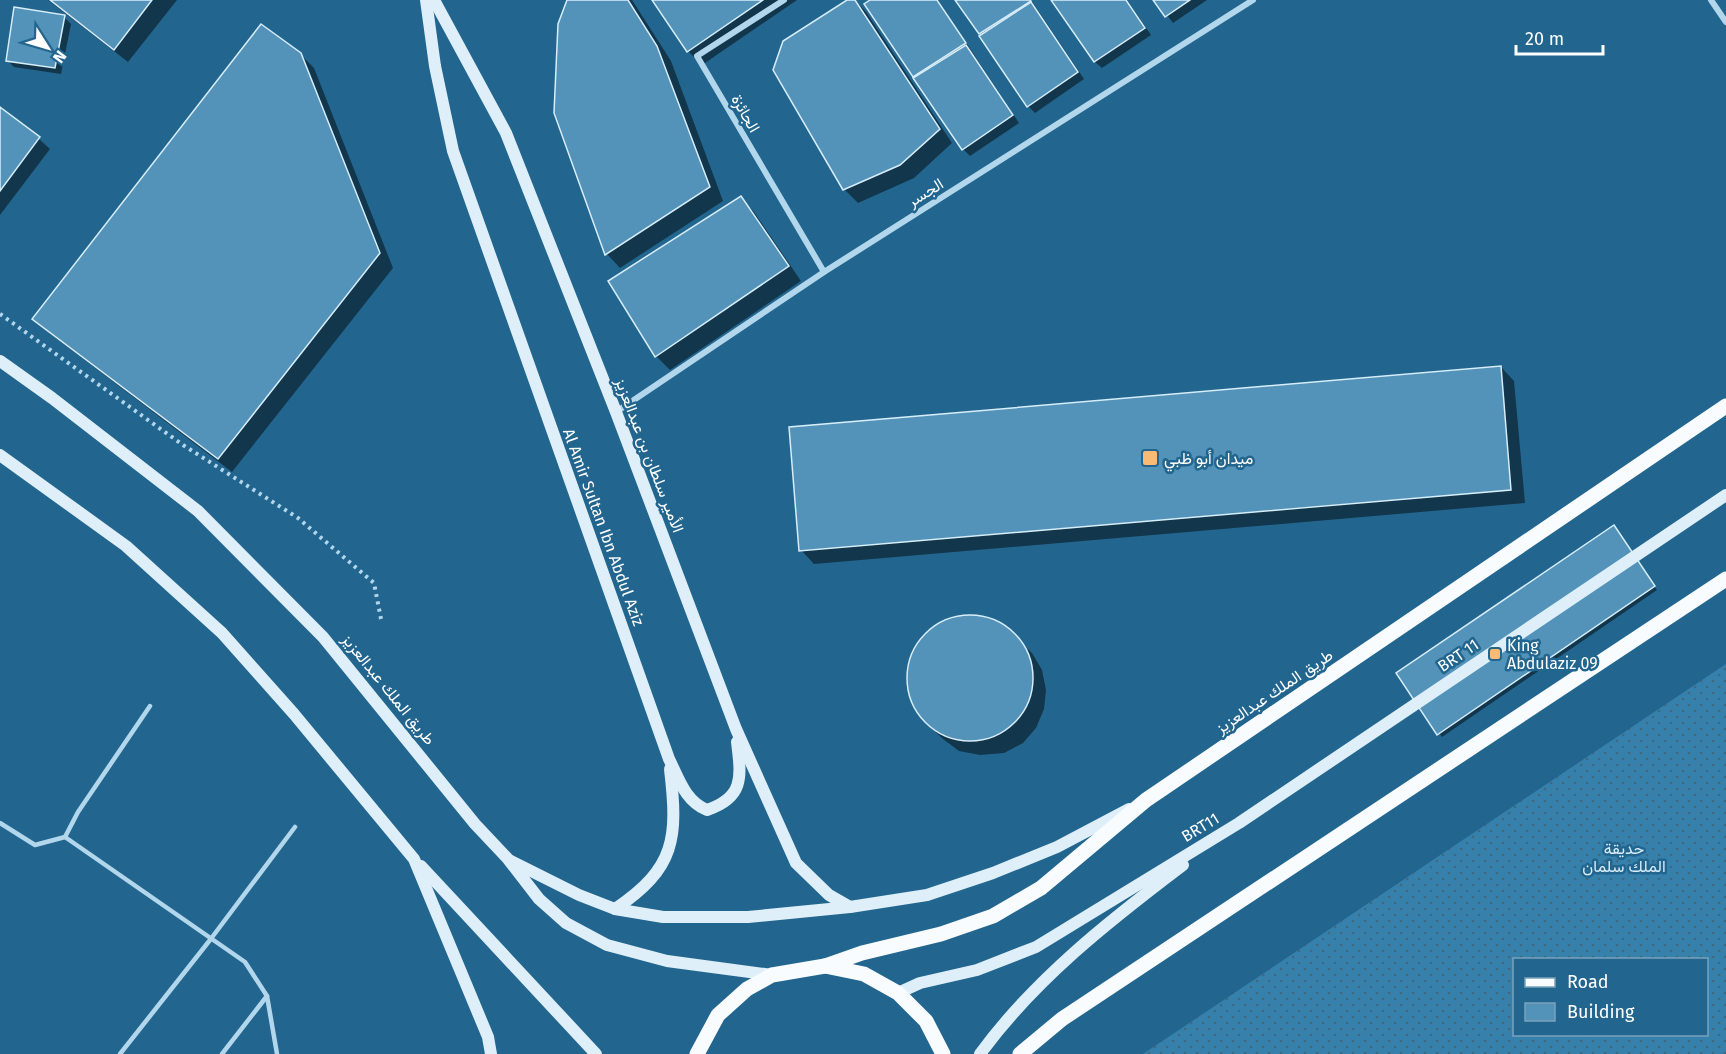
<svg xmlns="http://www.w3.org/2000/svg" width="1726" height="1054" viewBox="0 0 1726 1054" font-family="'Fira Sans',Vazirmatn,sans-serif">
<defs>
<pattern id="grass-dots" width="8" height="8" patternUnits="userSpaceOnUse" patternTransform="scale(1.5)"><rect width="8" height="8" fill="#3681ac"/><path d="M2 2h.1M6 6h.1" fill="none" stroke="#406981" stroke-width="1.8" stroke-linecap="round"/></pattern>
</defs>
<rect width="100%" height="100%" fill="#22668f"/>
<!-- grass -->
<path fill="url(#grass-dots)" fill-rule="evenodd" d="M1726,664V1054H1143ZM1514,960H1706V1034H1514Z"/>
<!-- shadow -->
<g fill="#0007">
<path d="M48,0H177L128,62Z"/>
<path d="M568,0H632L671,61L723,201L620,268L607,254Z"/>
<path d="M653,0H797L702,65L688,51Z"/>
<path d="M850,0H855L866,12L952,143L914,178L858,203L844,189Z"/>
<path d="M873,0H938L1019,123L970,156L963,149L866,5Z"/>
<path d="M957,0H1031L1084,79L1035,113L1028,106Z"/>
<path d="M1054,0H1127L1151,35L1102,68L1095,62Z"/>
<path d="M1155,0H1207L1173,23Z"/>
<path d="M64,17L71,24L61,74L14,67L7,60Z"/>
<path d="M300,54L314,68L393,268L232,472L48,332L34,318Z"/>
<path d="M0,109L39,139L50,149L0,215Z"/>
<path d="M741,198L754,212L801,281L670,370L656,356Z"/>
<path d="M1501,367L1514,381L1525,503L814,564L801,550Z"/>
<path d="M1617,530L1657,590L1442,737L1398,674Z"/>
<path d="M964,615L984,617L1002,625L1032,653L1042,670L1046,690L1044,709L1036,728L1023,743L1004,753L980,755L959,751L943,739L928,725L915,707L910,689L909,668L915,648L928,630L945,620Z"/>
</g>
<!-- building -->
<g fill="#5393b9" stroke="#d7edf9" stroke-width="1.5">
<path d="M50,0H152L114,50Z"/>
<path d="M567,0H628L657,46L710,187L605,255L554,113L558,24Z"/>
<path d="M652,0H763L687,52Z"/>
<path d="M847,0H855L940,129L900,165L843,190L773,70L783,41Z"/>
<path d="M870,0H937L966,43L913,77L864,4Z"/>
<path d="M955,0H1030L1031,1L979,34Z"/>
<path d="M1051,0H1126L1145,28L1094,62Z"/>
<path d="M1153,0H1190L1165,17Z"/>
<path d="M1031,2L1078,72L1027,107L979,36Z"/>
<path d="M14,7L65,15L55,68L6,61Z"/>
<path d="M261,24L301,53L380,253L218,459L32,319Z"/>
<path d="M966,45L1013,115L962,150L913,78Z"/>
<path d="M0,107L40,137L0,191Z"/>
<path d="M741,196L789,266L655,357L608,281Z"/>
<path d="M1501,366L1511,490L799,551L789,427Z"/>
<path d="M1614,525L1655,586L1437,735L1396,673Z"/>
<circle cx="970" cy="678" r="63"/>
</g>
<g fill="none" stroke-linecap="round" stroke-linejoin="round">
<!-- path -->
<path stroke="#b2d7ec" stroke-width="4" stroke-dasharray="3 4.5" stroke-linecap="butt" d="M0,314L183,445L298,518L374,583L381,619"/>
<!-- lane -->
<g stroke="#b2d7ec" stroke-width="4.5">
<path d="M0,823L35,845L65,837L245,962L267,996L277,1054"/>
<path d="M65,837L78,812L150,706"/>
<path d="M120,1054L210,940L295,827"/>
<path d="M222,1054L267,996"/>
</g>
<!-- street -->
<g stroke="#b2d7ec" stroke-width="6">
<path d="M784,0L697,56L824,272"/>
<path d="M1711,0L1726,22"/>
<path d="M616,412L824,272L1253,0"/>
</g>
<!-- secondary -->
<g stroke="#deeff9" stroke-width="12">
<path d="M426,0L435,66L453,151L669,759C679,779 685,801 707,810C745,797 741,776 737,742"/>
<path d="M434,0L506,133L616,412L736,729L796,863L829,895L850,907"/>
<path d="M0,361L52,398L198,511L323,637L475,824L508,859L539,899L566,923L607,945L667,961L772,975"/>
<path d="M0,455L126,546L222,633L294,714L414,859L488,1037L491,1054"/>
<path d="M511,861L579,895L615,909L663,917H748L850,907L927,895L993,873L1057,847L1129,809"/>
<path d="M421,866L596,1054"/>
<path d="M615,909C676,868 678,838 670,769"/>
<path d="M898,993L920,983L977,970L1036,947L1239,823L1726,495"/>
<path d="M980,1054C1035,979 1109,921 1183,865"/>
</g>
<!-- primary -->
<g stroke="#f8fcff" stroke-width="15">
<path d="M825,966L862,953L941,934L993,916L1041,888L1146,800L1726,406"/>
<path d="M697,1054L718,1015L747,989L772,975L825,966L864,974L898,993L926,1021L943,1054"/>
<path d="M1020,1054L1062,1019L1726,579"/>
</g>
</g>
<!-- markers -->
<g fill="#f8ba74" stroke="#22668f" stroke-width="2">
<rect x="1142" y="450" width="16" height="16" rx="3"/>
<rect x="1489" y="648" width="12" height="12" rx="3"/>
</g>
<g text-anchor="middle" stroke-width="5" stroke-linejoin="round" paint-order="stroke">
<!-- street labels -->
<g font-size="16" fill="#fff" stroke="#22668f">
<text transform="translate(746 113) rotate(60)" y="6">الجائزة</text>
<text transform="translate(925 192) rotate(-32)" y="6">الجسر</text>
<text transform="translate(650 455) rotate(69)" y="6">الأمير سلطان بن عبدالعزيز</text>
<text transform="translate(604 527) rotate(70)" y="6">Al Amir Sultan Ibn Abdul Aziz</text>
<text transform="translate(1458 655) rotate(-34)" y="6">BRT 11</text>
<text transform="translate(389 689) rotate(51)" y="6">طريق الملك عبدالعزيز</text>
<text transform="translate(1274 691) rotate(-34)" y="6">طريق الملك عبدالعزيز</text>
<text transform="translate(1200 827) rotate(-31)" y="6">BRT11</text>
</g>
<!-- poi labels -->
<g font-size="16" fill="#fff" stroke="#22668f" text-anchor="start">
<text x="1164" y="464">ميدان أبو ظبي</text>
<text x="1507" y="651">King<tspan x="1507" dy="18">Abdulaziz 09</tspan></text>
</g>
<!-- park labels -->
<g font-size="16" fill="#d7edf9" stroke="#22668f">
<text x="1624" y="854">حديقة<tspan x="1624" dy="18">الملك سلمان</tspan></text>
</g>
</g>
<!-- legend -->
<rect x="1513" y="958" width="195" height="78" fill="#22668f" stroke="#7aa3bc" stroke-width="1.5"/>
<rect x="1525" y="978" width="30" height="9" fill="#f8fcff" stroke="#7aa3bc" stroke-width="1.5"/>
<text x="1567" y="988" font-size="18" fill="#ffffff">Road</text>
<rect x="1525" y="1003" width="30" height="18" fill="#5393b9" stroke="#7aa3bc" stroke-width="1.5"/>
<text x="1567" y="1018" font-size="18" fill="#ffffff">Building</text>
<!-- north arrow -->
<g transform="translate(48 48) rotate(127)" stroke="#22668f" stroke-width="4.5" paint-order="stroke">
<path d="M0-4.5L10 22L0 15L-10 22Z" fill="#ffffff"/>
<text y="-9" font-size="16" font-weight="bold" text-anchor="middle" fill="#ffffff">N</text>
</g>
<!-- scale -->
<path d="M1516 45v9h87v-9" fill="none" stroke="#ffffff" stroke-width="3"/>
<text x="1525" y="45" font-size="18" fill="#ffffff" stroke="#22668f" stroke-width="4.5" paint-order="stroke">20 m</text>
</svg>
